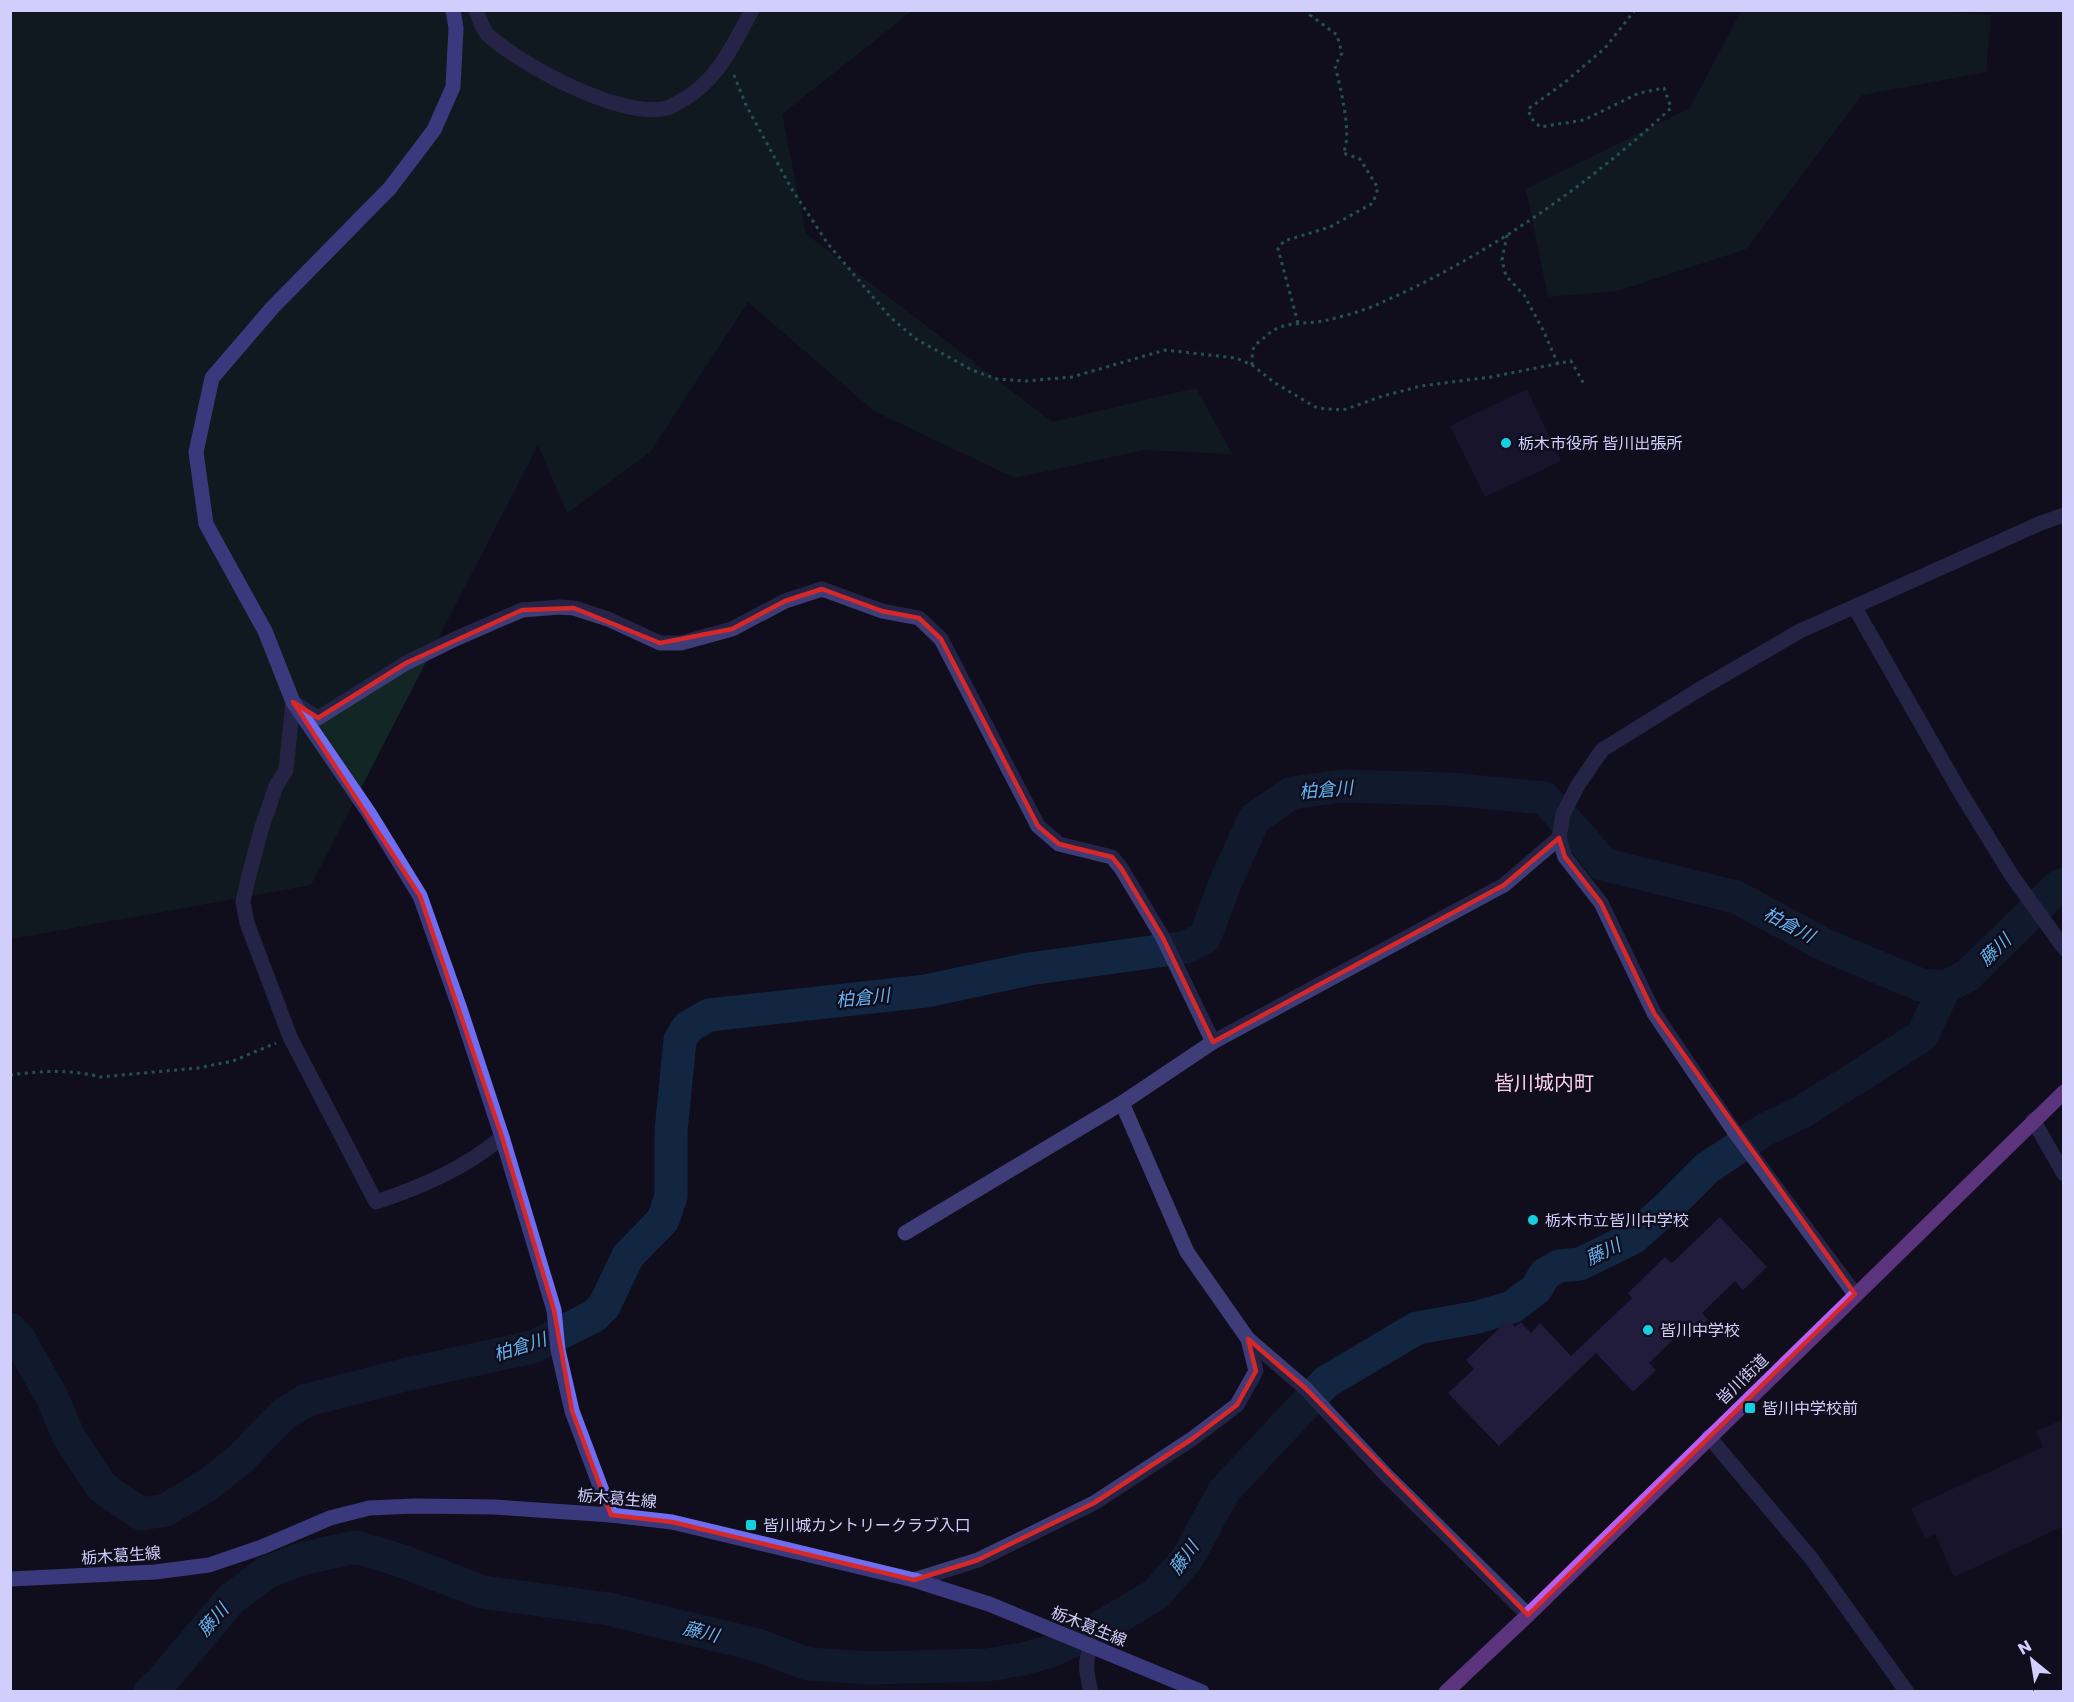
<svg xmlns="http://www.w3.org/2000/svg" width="2074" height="1702" viewBox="0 0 2074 1702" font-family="Poppins,'Noto Sans JP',sans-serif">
<rect width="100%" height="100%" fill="#100e1d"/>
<!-- green -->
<g fill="#112625">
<path d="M11,11H912L782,114L806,234L1052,422L1196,388L1232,454L1144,450L1015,478L874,411L748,302L650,452L567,513L538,445L311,885L11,939Z"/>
<path d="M1936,11L1991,15L1986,72L1862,95L1746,249L1617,291L1548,297L1526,189L1690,108L1741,11Z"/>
</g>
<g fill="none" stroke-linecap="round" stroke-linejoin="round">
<!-- river -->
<g stroke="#122642" stroke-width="33">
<path d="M10,1329L19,1339L52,1397L68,1435L93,1474L102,1487L141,1514L165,1510L208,1485L240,1459L285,1413L307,1400L408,1374L533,1347L594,1316L604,1306L628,1256L663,1220L671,1196V1131L680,1040L688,1027L709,1015L926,991L1029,969L1187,947L1205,937L1226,881L1254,819L1291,793L1342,786L1449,789L1544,798L1582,838L1602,864L1736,897L1827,946L1921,985L1945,987"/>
<path d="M150,1692L160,1683L231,1599L269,1571L305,1558L356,1547L402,1561L482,1592L609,1609L757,1645L808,1664L870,1668L987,1665L1023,1659L1051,1651L1097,1629L1155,1595L1187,1559L1224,1491L1326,1382L1417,1328L1474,1318L1512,1307L1536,1289L1545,1274L1559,1266L1580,1264L1633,1238L1669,1206L1707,1168L1766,1129L1802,1112L1922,1036L1945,987L1967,976L2059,886L2064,884"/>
</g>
</g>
<!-- building -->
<g fill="#211b3c">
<path d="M1527,389L1561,461L1485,497L1450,426Z"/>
<path d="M1720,1217L1767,1267L1743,1290L1735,1281L1702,1313L1708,1320L1688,1339L1681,1332L1649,1363L1656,1370L1633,1392L1596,1353L1499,1446L1448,1393L1474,1369L1466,1360L1508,1320L1515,1327L1521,1322L1531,1333L1540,1323L1571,1356L1632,1298L1628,1293L1665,1257L1672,1263Z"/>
<path d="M2064,1419V1526L1954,1577L1935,1534L1925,1539L1911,1508L2043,1447L2036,1431Z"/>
</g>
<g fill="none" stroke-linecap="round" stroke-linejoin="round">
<!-- path -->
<g stroke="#38a59c" stroke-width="3" stroke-dasharray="3 4.5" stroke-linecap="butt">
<path d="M734,75L746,105L791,188L828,244L890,317L916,339L972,370L997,379L1026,381L1072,377L1165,350L1236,358L1252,365L1275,383L1317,408L1343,410L1383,396L1421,386L1491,377L1571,361L1584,384"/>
<path d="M1507,235L1502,260L1506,276L1524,295L1543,330L1558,364"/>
<path d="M1298,323L1278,249L1284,241L1330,227L1373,203L1378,188L1360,159L1343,153C1353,136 1340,86 1335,66L1342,53L1337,35L1310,15L1312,10"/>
<path d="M1252,365C1252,360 1252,352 1254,347C1256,344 1261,340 1264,338C1281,320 1301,325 1323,321C1340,317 1360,312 1376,305C1484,258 1585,188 1671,108L1664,88L1639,93L1584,120L1540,127L1531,118L1528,109L1564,83L1605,48L1635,10"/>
<path d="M10,1075C39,1071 72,1069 100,1077L198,1068L233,1061L276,1043"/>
</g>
<!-- street -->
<g stroke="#3e3d78" stroke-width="15">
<path d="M476,10C479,18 482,29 488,35C521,65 622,120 667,108C671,107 675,104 679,102C717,82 732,47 752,10"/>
<path d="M1855,608L1959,790L2012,876L2064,948"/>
<path d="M1122,1103L1187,1252L1248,1339L1305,1388L1386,1475L1528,1615"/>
<path d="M2033,1120L2064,1174"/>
<path d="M502,1137C466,1168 421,1187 376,1202L290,1037L247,923L243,902L248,879L261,830L276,786L286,770L293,702L318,718L406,663L455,639L522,610L559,607L574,608L608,619L660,643H681L732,629L785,601L822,589L882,611L919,618L941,639L1038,826L1059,844L1112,857L1121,868L1163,938L1213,1042"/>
<path d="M905,1233L1122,1103L1213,1042L1504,885L1559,838"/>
<path d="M1855,1294L1734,1131L1654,1013L1601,903L1565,857L1559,838L1563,814L1578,785L1602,750L1700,689L1800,631L2041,523L2064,515"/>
<path d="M1709,1437L1811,1558L1907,1692"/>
<path d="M914,1580L978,1560L1094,1503L1192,1439L1237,1405L1256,1371L1248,1339"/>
<path d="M1091,1692C1087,1675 1083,1661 1092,1646"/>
</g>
<!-- secondary -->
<g stroke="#6f6df2" stroke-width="15">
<path d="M453,10L456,28L453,87L434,130L390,188L273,307L212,378L196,452L206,524L265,631L293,702L369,813L420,896L460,1009L502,1137L554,1310L558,1350L572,1411L611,1515"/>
<path d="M10,1579L155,1572L209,1565L262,1547L330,1518L369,1508L415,1506L494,1507L611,1515L672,1522L914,1580L989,1604L1202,1692"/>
</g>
<!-- primary -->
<path stroke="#b85ff1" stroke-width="15" d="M1446,1692L1528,1615L2064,1092"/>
</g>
<!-- marked area -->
<path d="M0 0H2074V1702H0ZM822,589L882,611L919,618L941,639L1038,826L1059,844L1112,857L1121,868L1163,938L1213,1042L1504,885L1559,838L1565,857L1601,903L1654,1013L1855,1294L1528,1615L1305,1388L1248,1339L1256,1371L1237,1405L1192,1439L1094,1503L978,1560L914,1580L672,1522L611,1515L572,1411L554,1310L502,1137L420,896L293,702L318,718L406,663L522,610L574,608L660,643L732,629L785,601Z" fill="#100e1d" fill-opacity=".55" fill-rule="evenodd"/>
<path fill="none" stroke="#d62828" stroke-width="4.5" stroke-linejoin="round" d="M822,589L882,611L919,618L941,639L1038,826L1059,844L1112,857L1121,868L1163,938L1213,1042L1504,885L1559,838L1565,857L1601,903L1654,1013L1855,1294L1528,1615L1305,1388L1248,1339L1256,1371L1237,1405L1192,1439L1094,1503L978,1560L914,1580L672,1522L611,1515L572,1411L554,1310L502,1137L420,896L293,702L318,718L406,663L522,610L574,608L660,643L732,629L785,601Z"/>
<!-- markers -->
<g fill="#14cfe0" stroke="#100e1d" stroke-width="2">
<circle cx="1506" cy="443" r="6"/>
<circle cx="1533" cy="1220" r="6"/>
<circle cx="1648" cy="1330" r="6"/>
<rect x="1744" y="1402" width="12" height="12" rx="3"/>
<rect x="745" y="1519" width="12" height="12" rx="3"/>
</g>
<g text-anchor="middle" stroke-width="5" stroke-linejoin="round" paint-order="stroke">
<!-- poi labels -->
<g font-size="16" fill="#d2cefb" stroke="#100e1d" text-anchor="start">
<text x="1518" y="449">栃木市役所 皆川出張所</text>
<text x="1545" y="1226">栃木市立皆川中学校</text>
<text x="1660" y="1336">皆川中学校</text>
<text x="1762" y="1414">皆川中学校前</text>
<text x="763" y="1531">皆川城カントリークラブ入口</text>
</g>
<!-- street labels -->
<g font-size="16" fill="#d2cefb" stroke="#100e1d">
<text transform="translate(1742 1379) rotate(-44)" y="6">皆川街道</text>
<text transform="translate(617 1498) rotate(5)" y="6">栃木葛生線</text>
<text transform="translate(121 1555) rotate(-4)" y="6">栃木葛生線</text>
<text transform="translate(1089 1626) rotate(22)" y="6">栃木葛生線</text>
</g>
<!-- water labels -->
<g font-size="18" font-style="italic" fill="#65b3f1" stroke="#100e1d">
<text transform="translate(1326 790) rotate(-5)" y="6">柏倉川</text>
<text transform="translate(1789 925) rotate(28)" y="6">柏倉川</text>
<text transform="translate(1995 950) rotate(-44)" y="6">藤川</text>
<text transform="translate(863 998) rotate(-6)" y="6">柏倉川</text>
<text transform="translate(1603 1252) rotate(-26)" y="6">藤川</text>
<text transform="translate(520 1347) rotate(-18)" y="6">柏倉川</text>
<text transform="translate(1184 1558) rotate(-54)" y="6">藤川</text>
<text transform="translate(213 1620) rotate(-49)" y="6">藤川</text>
<text transform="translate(701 1632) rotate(14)" y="6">藤川</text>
</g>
<!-- quarter labels -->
<g font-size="20" fill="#fbd0ec" stroke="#100e1d">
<text x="1544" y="1090">皆川城内町</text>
</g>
</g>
<!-- border -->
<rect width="2074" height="1702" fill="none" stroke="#d2cefb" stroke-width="24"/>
<!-- north arrow -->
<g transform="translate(2032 1660) rotate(330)" stroke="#100e1d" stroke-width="4.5" paint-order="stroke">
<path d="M0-4.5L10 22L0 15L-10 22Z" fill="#d2cefb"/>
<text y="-9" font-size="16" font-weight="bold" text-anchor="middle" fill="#d2cefb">N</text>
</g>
</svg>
